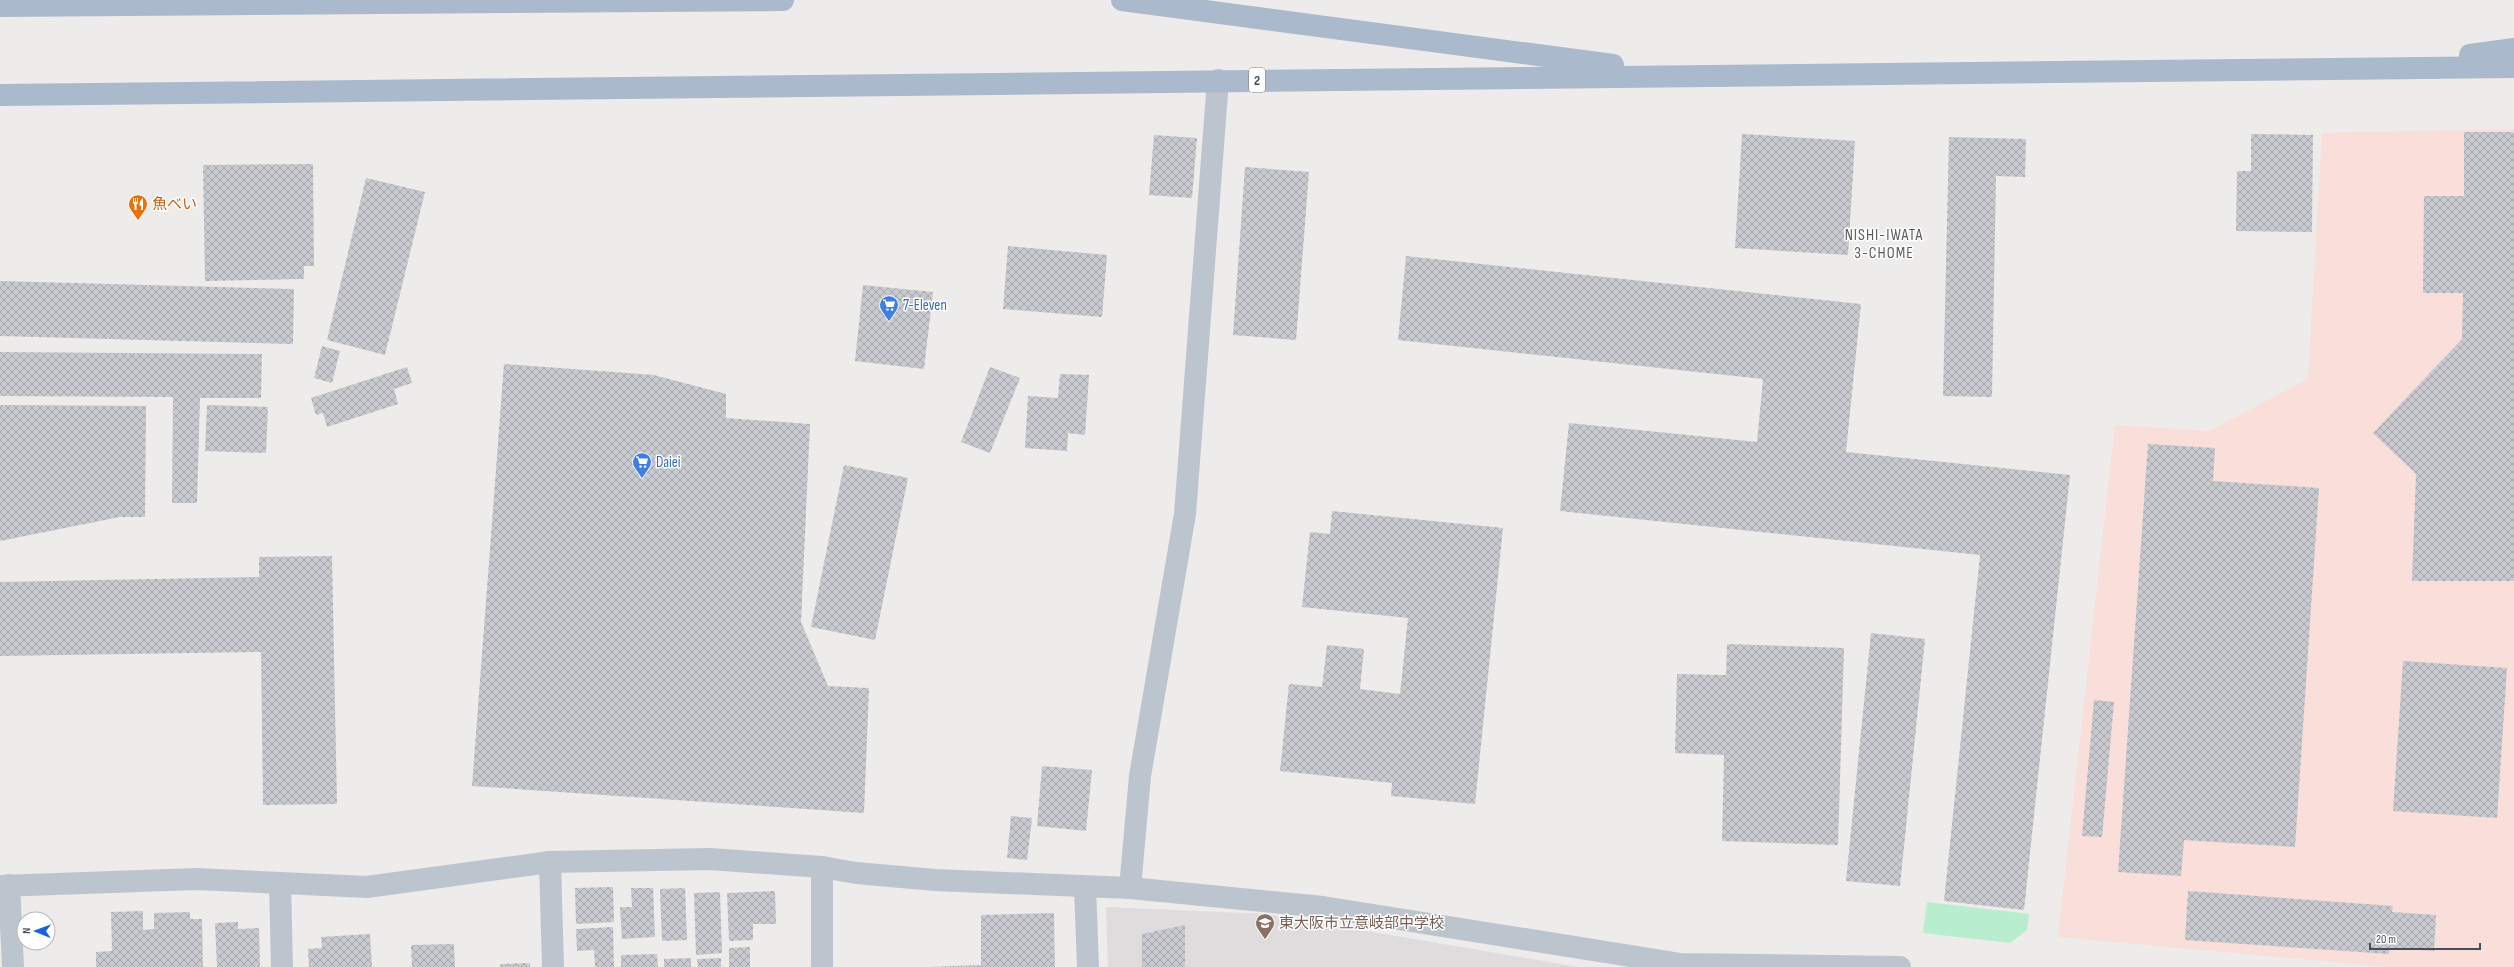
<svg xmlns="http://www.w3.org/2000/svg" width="2514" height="967" viewBox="0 0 2514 967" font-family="'Sofia Sans Condensed','Noto Sans JP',sans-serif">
<defs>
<pattern id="building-cross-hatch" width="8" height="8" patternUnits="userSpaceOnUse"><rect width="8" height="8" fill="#c8cad0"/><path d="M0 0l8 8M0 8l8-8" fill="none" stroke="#a4a6ac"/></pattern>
</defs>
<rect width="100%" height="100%" fill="#eeebeb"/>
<!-- education -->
<path fill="#dfdcdd" d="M1106,907L1266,914L1579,967H1108Z"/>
<!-- medical -->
<path fill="#faded9" d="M2514,129V967H2388L2058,937L2115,425L2209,431L2308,379L2322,133Z"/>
<!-- green -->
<path fill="#b8edd0" d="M1927,902L2029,914L2027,930L2010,943L1923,933Z"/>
<!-- building -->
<g fill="url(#building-cross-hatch)">
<path d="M2464,132H2514V581H2412L2416,474L2373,433L2462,339L2463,293H2423L2424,196H2464Z"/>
<path d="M1742,134L1855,141L1848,255L1735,248Z"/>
<path d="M2251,134L2313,135L2312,232L2236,231L2237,171H2251Z"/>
<path d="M1154,135L1197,138L1192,198L1149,195Z"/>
<path d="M1949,137L2026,139L2025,177L1996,176L1992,397L1943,396Z"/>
<path d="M313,164L314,266H304V279L205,281L203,165Z"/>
<path d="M1245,167L1309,172L1296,340L1233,335Z"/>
<path d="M366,178L425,192L385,355L327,340Z"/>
<path d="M1008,246L1107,255L1102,317L1003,309Z"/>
<path d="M1406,256L1861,304L1846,452L2070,475L2024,910L1944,901L1980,555L1560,511L1569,423L1757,442L1763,379L1398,340Z"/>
<path d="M0,281L294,289L293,344L0,336Z"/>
<path d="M863,285L933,292L924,369L855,361Z"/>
<path d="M322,346L340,351L332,383L314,378Z"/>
<path d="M0,352L262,354L261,398H200L197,503H172L173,397L0,396Z"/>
<path d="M504,364L654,375L726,394V418L810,424L801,622L828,686L869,688L864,813L472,786Z"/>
<path d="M407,367L412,383L394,389L398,404L327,427L323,413L316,415L311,398Z"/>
<path d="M990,367L1020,378L990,453L961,442Z"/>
<path d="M1060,374L1089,375L1085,435L1068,433L1067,451L1025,448L1028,396L1058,398Z"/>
<path d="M0,405L146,406L145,517H120L0,541Z"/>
<path d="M207,405L268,407L266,453L205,451Z"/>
<path d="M2148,444L2215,448L2213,481L2319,488L2295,847L2184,840L2181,876L2118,872Z"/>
<path d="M844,465L908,478L875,640L811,627Z"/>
<path d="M1332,511L1503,528L1475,804L1391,796L1392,783L1280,771L1289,684L1322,687L1327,645L1364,649L1360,689L1400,694L1408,618L1302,607L1310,532L1330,534Z"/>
<path d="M332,556L337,804L263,805L261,652L0,656V582L259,577V557Z"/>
<path d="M1871,633L1925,639L1900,886L1846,881Z"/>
<path d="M1727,644L1844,648L1838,845L1722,841L1724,755L1675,753L1677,674L1726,675Z"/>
<path d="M2403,661L2507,668L2497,818L2393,811Z"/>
<path d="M2094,700L2114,702L2102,837L2082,836Z"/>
<path d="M1042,766L1092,770L1086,831L1037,826Z"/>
<path d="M1011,816L1032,818L1027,860L1007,858Z"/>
<path d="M613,887L614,922L576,924L575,888Z"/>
<path d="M631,888H653L655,937L622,939L620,907H632Z"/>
<path d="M685,888L687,940L662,941L660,889Z"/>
<path d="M775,891L776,924H753V940L729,941L727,893Z"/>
<path d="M2188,891L2393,906L2392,912L2436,915L2434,951L2390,948L2389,954L2185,940Z"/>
<path d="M720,892L722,953L696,955L694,893Z"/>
<path d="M143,911V930L154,929V913L190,912V919H202L203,967H96V952L112,951L111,912Z"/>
<path d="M1054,913L1055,967H928L981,965V915Z"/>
<path d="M238,922V929L259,928L260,967H217L215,923Z"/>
<path d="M1185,925V967H1142V934Z"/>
<path d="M613,927L614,967H595L594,950L577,951L576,929Z"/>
<path d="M370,934L372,967H309L308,949L322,948L321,937Z"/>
<path d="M454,944L455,967H412L411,945Z"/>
<path d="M750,947V967H729V948Z"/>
<path d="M657,954L658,967H621V955Z"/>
<path d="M691,958V967H664V959Z"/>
<path d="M721,958V967H698L697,959Z"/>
<path d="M530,963V967H500V964Z"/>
</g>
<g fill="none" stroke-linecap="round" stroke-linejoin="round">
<!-- minor -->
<g stroke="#bcc5ce" stroke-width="22">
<path d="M550,862L553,967"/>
<path d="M280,883L282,967"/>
<path d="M9,885L13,967"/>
<path d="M0,886L196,879L367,887L550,862L709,859L822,867L856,873L935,880L1130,888L1323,907L1681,964L1900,967"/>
<path d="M1085,887L1088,967"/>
<path d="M1130,888L1140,776L1185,514L1218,80"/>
<path d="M822,967V867"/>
</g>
<!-- major -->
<g stroke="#aab9cb" stroke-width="22">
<path d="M1122,0L1613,65"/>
<path d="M0,6L783,0"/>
<path d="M2470,55L2514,49"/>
<path d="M0,95L2514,67"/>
</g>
</g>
<!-- icons -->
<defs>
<symbol id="restaurant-pin" viewBox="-11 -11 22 30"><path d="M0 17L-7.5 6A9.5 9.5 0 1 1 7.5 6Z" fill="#e8710a" stroke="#fff"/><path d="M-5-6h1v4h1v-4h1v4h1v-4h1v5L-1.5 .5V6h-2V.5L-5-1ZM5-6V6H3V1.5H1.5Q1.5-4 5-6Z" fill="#fff"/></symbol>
<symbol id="supermarket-pin" viewBox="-11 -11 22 30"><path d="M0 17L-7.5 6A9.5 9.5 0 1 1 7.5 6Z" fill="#3f7fe0" stroke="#fff"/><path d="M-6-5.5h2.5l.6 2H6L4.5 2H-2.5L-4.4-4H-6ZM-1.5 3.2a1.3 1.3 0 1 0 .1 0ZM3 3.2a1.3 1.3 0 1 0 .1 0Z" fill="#fff"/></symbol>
<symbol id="school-pin" viewBox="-11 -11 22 30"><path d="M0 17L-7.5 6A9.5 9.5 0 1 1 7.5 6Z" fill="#8d6e63" stroke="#fff"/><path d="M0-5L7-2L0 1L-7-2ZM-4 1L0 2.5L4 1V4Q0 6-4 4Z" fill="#fff"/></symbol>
</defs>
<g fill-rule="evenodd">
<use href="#restaurant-pin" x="127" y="193" width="22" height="30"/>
<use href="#supermarket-pin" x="878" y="294" width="22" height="30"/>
<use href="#supermarket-pin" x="631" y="451" width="22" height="30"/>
<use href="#school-pin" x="1254" y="912" width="22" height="30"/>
</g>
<g text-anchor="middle" stroke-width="3" stroke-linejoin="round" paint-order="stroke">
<!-- shield labels -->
<rect fill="#fff" stroke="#7c828a" stroke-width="1" x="1249" y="68" width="16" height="24" rx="3"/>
<g font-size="14" font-weight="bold" fill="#444d58">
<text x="1257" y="85">2</text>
</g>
<!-- food labels -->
<g font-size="15" fill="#c56008" stroke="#fff" text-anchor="start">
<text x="152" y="209">魚べい</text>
</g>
<!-- shop labels -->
<g font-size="15" fill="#366cbe" stroke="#fff" text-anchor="start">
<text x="903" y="310">7-Eleven</text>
<text x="656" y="467">Daiei</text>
</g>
<!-- education labels -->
<g font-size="15" fill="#785e54" stroke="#fff" text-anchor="start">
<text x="1279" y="928">東大阪市立意岐部中学校</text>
</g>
<!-- neighbourhood labels -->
<g font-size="16" letter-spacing="1" fill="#585b60" stroke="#fff">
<text x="1884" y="240">NISHI-IWATA<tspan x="1884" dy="18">3-CHOME</tspan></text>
</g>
</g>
<!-- north arrow -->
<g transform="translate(36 931) rotate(271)"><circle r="19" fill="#ffffff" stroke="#b4b8bc"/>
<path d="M0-3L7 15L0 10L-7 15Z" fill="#1a61d9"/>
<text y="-6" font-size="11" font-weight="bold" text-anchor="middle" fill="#444d58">N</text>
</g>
<!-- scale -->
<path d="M2370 943v6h110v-6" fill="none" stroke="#444d58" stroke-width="2"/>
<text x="2376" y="943" font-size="12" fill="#444d58" stroke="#ffffff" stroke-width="3" paint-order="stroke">20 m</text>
</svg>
